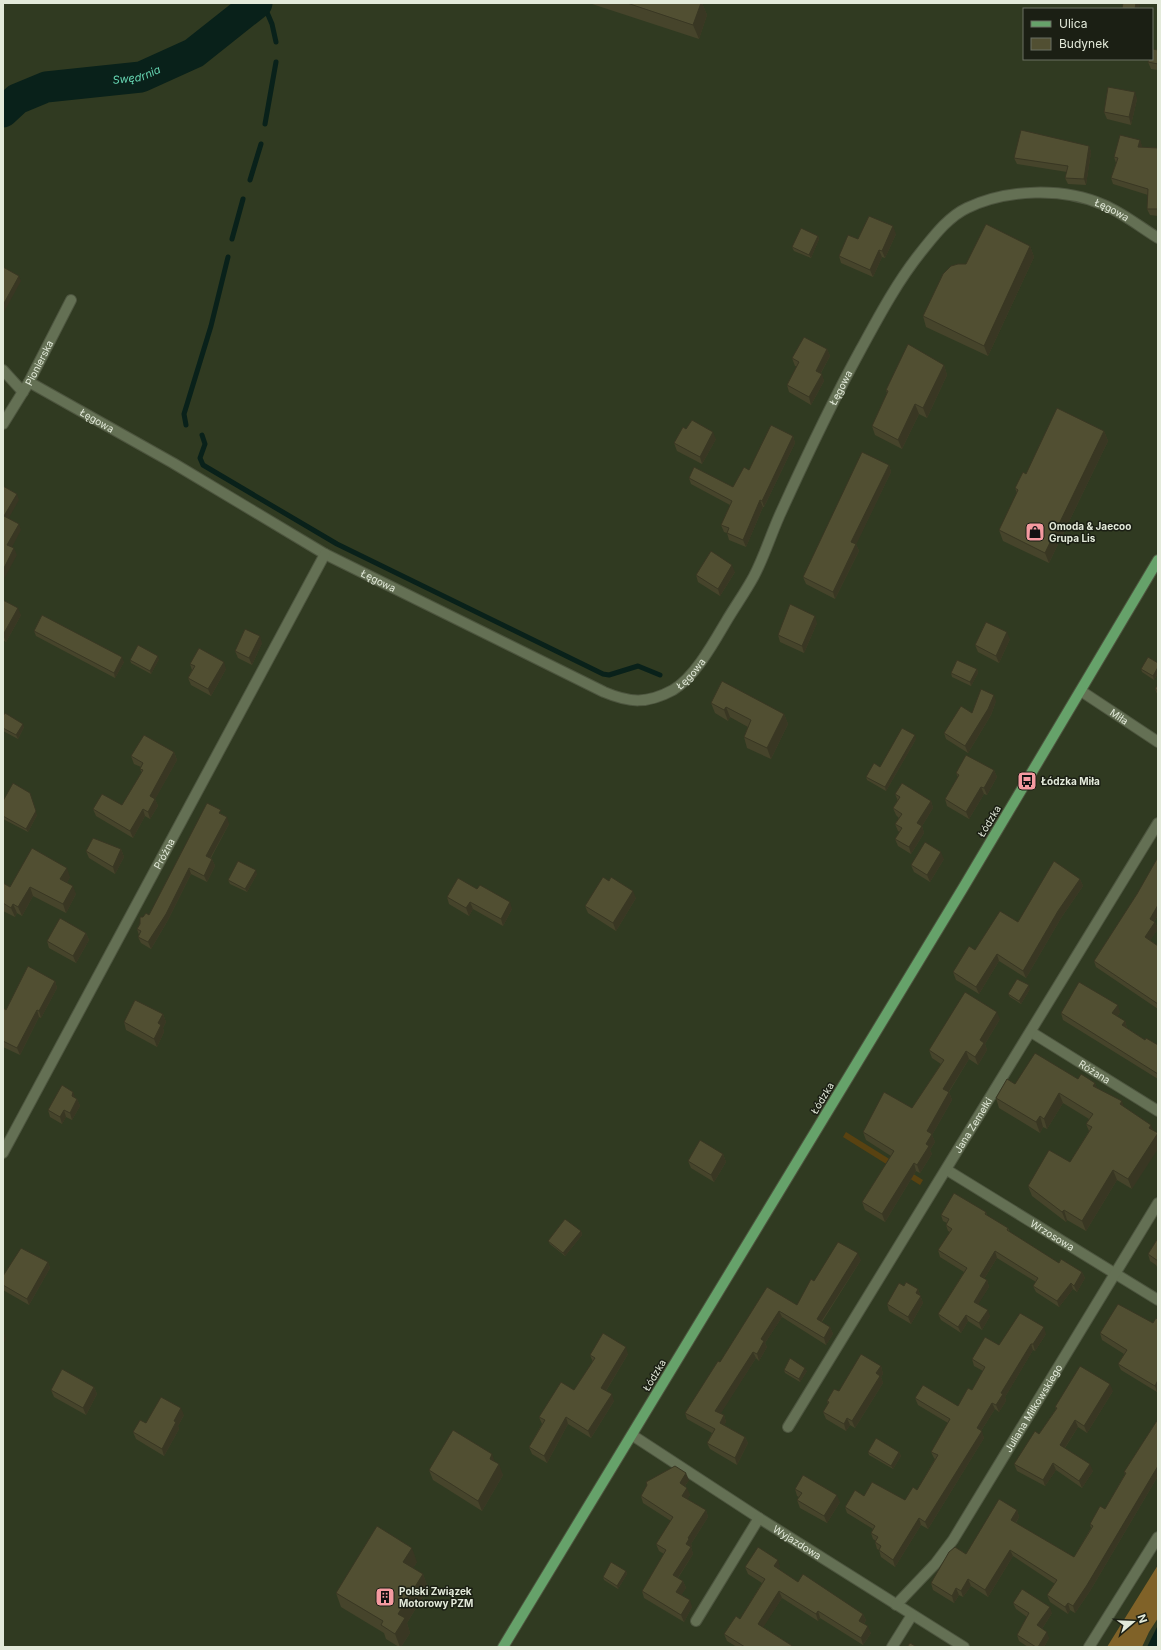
<svg xmlns="http://www.w3.org/2000/svg" width="1161" height="1650" viewBox="0 0 1161 1650" font-family="Inter,sans-serif">
<rect width="100%" height="100%" fill="#303a21"/>
<!-- green -->
<path fill="#594211" d="M846,1132L923,1180L920,1185L843,1137Z"/>
<!-- forest -->
<path fill="#806228" d="M1158,1565V1618L1149,1632L1142,1647H1107Z"/>
<!-- water -->
<path fill="#09211a" d="M1158,1625V1647H1147Z"/>
<g fill="none" stroke-linecap="round" stroke-linejoin="round">
<!-- stream -->
<g stroke="#09211a" stroke-width="5">
<path d="M263,3L272,24L276,42"/>
<path d="M265,124L276,62"/>
<path d="M250,180L261,144"/>
<path d="M232,239L243,199"/>
<path d="M186,425L184,414L211,326L228,257"/>
<path d="M202,435L205,444L200,458L203,465L337,544L603,674L609,675L638,666L660,675"/>
</g>
<!-- river -->
<path stroke="#09211a" stroke-width="31" id="s1" d="M3,112L17,99L46,87L141,77L194,53L257,3"/>
<defs>
<g id="street">
<path d="M3,370L23,392"/>
<path id="s2" d="M29,382L173,463L325,554L604,692C630,703 647,704 673,690C695,677 714,642 727,620C736,605 746,591 754,576C765,555 772,531 782,510C807,455 832,402 861,349C879,316 897,282 921,252C934,236 948,217 967,208C1007,189 1063,187 1104,205C1123,213 1140,227 1158,238"/>
<path id="s3" d="M3,424L29,382L71,300"/>
<path id="s4" d="M1081,691L1158,742"/>
<path id="s5" d="M1031,1032L1158,1111"/>
<path id="s6" d="M3,1153L325,554"/>
<path id="s7" d="M947,1170L1158,1300"/>
<path id="s8" d="M788,1427L1158,823"/>
<path id="s9" d="M632,1435L759,1518L964,1647"/>
<path id="s10" d="M896,1605L935,1564L953,1540L1158,1203"/>
<path d="M696,1621L759,1518"/>
<path d="M892,1647L912,1615"/>
<path d="M1089,1647L1158,1537"/>
</g>
<path id="primary" d="M503,1647L963,888L1158,560"/>
</defs>
<!-- street casing -->
<use href="#street" stroke="#4d553f" stroke-width="12"/>
<!-- primary casing -->
<use href="#primary" stroke="#4d553f" stroke-width="12"/>
<!-- street -->
<use href="#street" stroke="#647054" stroke-width="10"/>
<!-- primary -->
<use href="#primary" stroke="#66a26a" stroke-width="10"/>
</g>
<!-- wall -->
<g fill="#46442b">
<path d="M589,3H702L707,15L699,39Z"/>
<path d="M1158,50V70L1151,69L1148,62Z"/>
<path d="M1137,99L1131,125L1107,119L1104,112Z"/>
<path d="M1140,140L1142,147L1158,148V216L1150,215L1147,209L1148,195L1113,184L1111,178L1116,163L1114,157Z"/>
<path d="M1089,146L1091,152L1086,185L1068,184L1065,178L1067,172L1017,164L1014,158Z"/>
<path d="M896,234L885,258L882,257L873,277L841,263L839,256L858,239Z"/>
<path d="M818,236L819,239L811,258L794,251L792,247Z"/>
<path d="M1030,246L1034,257L988,356L926,327L923,316Z"/>
<path d="M827,349L830,356L821,373L824,381L811,405L789,392L787,385L797,366H795L792,358Z"/>
<path d="M944,365L947,375L927,418L919,414L902,449L875,435L872,426L887,393L886,390Z"/>
<path d="M1104,431L1108,441L1049,563L1003,541L999,530L1017,493L1015,488L1026,474Z"/>
<path d="M793,436L795,443L764,507H763L746,547L729,540L727,533L724,532L721,525L730,505L691,484L689,478L733,487L749,470Z"/>
<path d="M716,439L702,464L677,451L674,443Z"/>
<path d="M889,465L891,472L856,544L859,551L835,599L806,584L803,577Z"/>
<path d="M735,572L720,596L698,582L696,575Z"/>
<path d="M3,600L21,615L6,642L3,640Z"/>
<path d="M817,623L804,653L780,642L778,635Z"/>
<path d="M34,631L124,662L115,678L36,636Z"/>
<path d="M1010,639L999,663L978,652L975,645Z"/>
<path d="M262,643L252,665L238,658L235,651Z"/>
<path d="M159,659L151,674L131,663L130,660Z"/>
<path d="M1158,663V673L1154,680L1142,672L1141,669Z"/>
<path d="M190,664L226,669L211,696L191,685L188,678L192,670Z"/>
<path d="M977,669L978,673L971,686L952,677L951,673Z"/>
<path d="M1158,684V696L1155,689Z"/>
<path d="M996,701L991,715L968,753L946,739L944,733L972,713Z"/>
<path d="M711,703L784,714L788,724L771,759L747,748L744,737L748,727L730,717L728,721L715,713Z"/>
<path d="M3,716L24,727L18,739L3,731Z"/>
<path d="M916,739L886,791L867,780L866,777Z"/>
<path d="M174,752L177,760L155,799L158,806L150,819L145,816L133,838L96,816L93,809L122,805L142,773L140,769L141,767L134,764L131,756Z"/>
<path d="M994,770L997,777L987,795L984,794L969,819L947,806L945,799L958,777L956,773Z"/>
<path d="M895,794L931,801L933,808L922,826L924,833L911,854L898,846L895,839L900,832L898,831L895,824L899,818L896,815L893,808L898,801Z"/>
<path d="M3,801L37,815L28,832L3,819Z"/>
<path d="M222,814L229,824L211,858L212,859L215,866L207,882L191,874L168,920L151,949L141,943L138,937L139,935L137,929L143,917L149,915Z"/>
<path d="M121,849L124,857L115,874L89,858L86,851Z"/>
<path d="M944,859L930,882L914,872L911,865Z"/>
<path d="M257,874L247,892L230,884L228,880Z"/>
<path d="M70,877L67,882L76,894L66,913L33,896L22,916L17,913L15,917L3,911V883L10,887Z"/>
<path d="M1080,879L1083,886L1061,918L1026,978L999,961L979,994L956,980L953,972L975,950Z"/>
<path d="M609,881L636,898L616,931L588,913L585,906Z"/>
<path d="M1137,894L1158,915L1154,922H1155L1158,929L1150,940L1158,946V1009L1096,967L1094,961Z"/>
<path d="M447,897L512,909L503,926L473,909L469,916L449,904Z"/>
<path d="M86,933L89,940L76,963L49,948L47,941Z"/>
<path d="M55,981L57,988L41,1018L39,1017L20,1055L3,1047V1008L6,1010Z"/>
<path d="M1030,989L1021,1004L1010,997L1008,994Z"/>
<path d="M1120,1012L1117,1017L1125,1021L1127,1028L1145,1040L1158,1045V1079L1063,1020L1061,1013Z"/>
<path d="M163,1014L166,1022L163,1028L164,1032L157,1047L126,1030L124,1022Z"/>
<path d="M1000,1019L985,1044L987,1050L978,1065L969,1059L949,1092L952,1100L932,1135L935,1142L930,1150L932,1154L920,1173L916,1171L885,1222L865,1210L862,1202L891,1156L866,1140L863,1132L912,1108L941,1064L932,1058L929,1050Z"/>
<path d="M1078,1079L1095,1083L1132,1189L1117,1180L1086,1231L1067,1220L1066,1222L1032,1196L1028,1186L1070,1162L1089,1131L1086,1124L1089,1119L1063,1103L1047,1129L1043,1127L1040,1133L999,1108L996,1098L1015,1084Z"/>
<path d="M77,1099L80,1106L72,1120L66,1117L62,1124L50,1117L48,1110Z"/>
<path d="M723,1154L726,1162L714,1182L691,1168L688,1161Z"/>
<path d="M986,1212L987,1216L1008,1228L1010,1232L1059,1263L1082,1272L1085,1278L1077,1292L1073,1289L1059,1307L1036,1292L1033,1286L1036,1282L997,1258L984,1279L987,1280L989,1287L978,1304L990,1316L982,1330L968,1321L961,1333L941,1320L938,1314L964,1272L940,1257L938,1250L950,1232L948,1231L946,1225L947,1223L943,1221L941,1215Z"/>
<path d="M581,1231L582,1235L565,1256L550,1244L548,1241Z"/>
<path d="M1158,1238V1269L1156,1265L1150,1261L1148,1254Z"/>
<path d="M861,1260L822,1322L830,1327L833,1334L826,1345L782,1317L765,1343L767,1347L759,1361L756,1358L720,1414L724,1415L726,1422L724,1425L745,1437L748,1443L737,1465L710,1449L707,1443L712,1433L687,1419L685,1413L720,1362L767,1287L797,1305L814,1281Z"/>
<path d="M48,1262L50,1268L29,1305L3,1290V1276Z"/>
<path d="M904,1286L918,1289L923,1303L911,1324L889,1311L887,1304Z"/>
<path d="M1153,1323L1157,1392L1121,1370L1118,1364L1124,1354L1102,1340L1100,1333Z"/>
<path d="M1046,1334L1035,1351L1033,1350L1005,1397L1006,1401L999,1412L995,1409L981,1431L984,1438L928,1529L921,1525L895,1567L881,1557L879,1550L877,1549L875,1542L876,1541L873,1539L871,1533L873,1529L847,1513L845,1507L864,1496L905,1500L917,1490L935,1459L934,1458L931,1452L948,1423L918,1405L915,1398L958,1406L972,1390L983,1371L974,1366L972,1359L999,1345Z"/>
<path d="M628,1354L606,1391L614,1401L591,1438L568,1424L547,1463L532,1454L529,1447L542,1424L539,1417L574,1390L593,1362L590,1355Z"/>
<path d="M881,1366L883,1374L881,1377L883,1383L855,1428L850,1425L846,1431L826,1419L823,1412L828,1404L827,1401L839,1391Z"/>
<path d="M784,1370L807,1371L800,1382L785,1373Z"/>
<path d="M94,1387L97,1394L86,1415L54,1397L51,1390Z"/>
<path d="M1113,1391L1087,1433L1078,1427L1065,1448L1093,1471L1082,1488L1056,1470L1045,1486L1017,1471L1014,1464L1039,1434L1056,1409L1055,1407Z"/>
<path d="M184,1415L178,1426L179,1429L164,1456L136,1439L133,1432Z"/>
<path d="M1158,1419V1476L1090,1591L1075,1613L1070,1610L1068,1614L1050,1602L1047,1595L1055,1584L1013,1556L988,1597L971,1586L963,1597L959,1595L954,1603L933,1590L931,1583L1017,1510L1019,1517L1016,1523L1074,1557L1091,1528L1090,1524L1105,1509L1125,1474L1124,1472Z"/>
<path d="M868,1452H899L901,1456L893,1469L869,1455Z"/>
<path d="M495,1462L503,1475L482,1511L433,1480L429,1470Z"/>
<path d="M689,1480L685,1486L690,1495L687,1499L706,1510L708,1517L691,1544L692,1546L691,1547L693,1554L678,1578L683,1581L686,1588L681,1595L692,1607L684,1622L644,1598L642,1591L664,1554L659,1551L656,1544L671,1521L643,1503L641,1496Z"/>
<path d="M795,1489L840,1502L827,1523L800,1508L797,1500L799,1497L797,1496Z"/>
<path d="M417,1562L413,1568L423,1574L428,1588L407,1623L410,1633L401,1647H399L386,1639L384,1633L341,1607L336,1593Z"/>
<path d="M745,1567H780L778,1569L798,1582L863,1614L866,1620L864,1624L871,1633L863,1645L820,1618L818,1621L782,1598L763,1627L794,1647H737L727,1641L724,1634L740,1619L762,1583L748,1574Z"/>
<path d="M626,1571L627,1574L618,1589L604,1580L603,1577Z"/>
<path d="M1013,1603L1052,1613L1042,1629L1049,1638L1044,1647H1028L1019,1641L1017,1635L1027,1617L1016,1609Z"/>
</g>
<!-- shaded-wall -->
<g fill="#393723">
<path d="M701,3H702L707,15L699,39L693,25Z"/>
<path d="M1136,3H1140L1139,9H1135Z"/>
<path d="M1135,92L1137,99L1131,125L1129,117Z"/>
<path d="M1140,140L1142,146L1141,153L1138,147Z"/>
<path d="M1089,146L1091,152L1086,185L1084,179Z"/>
<path d="M893,226L896,234L885,258L882,251Z"/>
<path d="M818,236L819,239L811,258L809,255Z"/>
<path d="M1030,246L1034,257L988,356L984,346Z"/>
<path d="M879,250L882,257L873,277L870,270Z"/>
<path d="M19,276L21,281L3,314V305Z"/>
<path d="M827,349L830,356L818,378L816,371Z"/>
<path d="M944,365L947,375L927,418L923,408Z"/>
<path d="M822,374L824,381L811,405L809,397Z"/>
<path d="M915,404L919,414L902,449L898,440Z"/>
<path d="M1104,431L1108,441L1049,563L1045,553Z"/>
<path d="M713,432L716,439L702,464L700,457Z"/>
<path d="M793,436L795,443L764,507L762,501Z"/>
<path d="M889,465L891,472L854,549L851,542Z"/>
<path d="M17,494L19,500L6,523L4,516Z"/>
<path d="M760,500L763,507L746,547L743,540Z"/>
<path d="M19,524L21,530L10,551L7,545Z"/>
<path d="M856,544L859,551L835,599L833,592Z"/>
<path d="M14,548L17,555L3,581V570Z"/>
<path d="M732,565L735,572L720,596L718,589Z"/>
<path d="M18,608L21,615L6,642L3,635Z"/>
<path d="M815,616L817,623L804,653L802,646Z"/>
<path d="M1007,632L1010,639L999,663L996,656Z"/>
<path d="M260,636L262,643L252,665L249,658Z"/>
<path d="M158,656L159,659L151,674L150,671Z"/>
<path d="M122,657L124,662L115,678L114,673Z"/>
<path d="M224,662L226,669L211,696L208,689Z"/>
<path d="M1158,667V673L1154,680L1153,676Z"/>
<path d="M977,669L978,673L971,686L970,682Z"/>
<path d="M994,695L996,701L991,715L968,753L965,746Z"/>
<path d="M726,707L730,717L728,721L724,710Z"/>
<path d="M784,714L788,724L771,759L767,748Z"/>
<path d="M23,724L24,727L18,739L16,735Z"/>
<path d="M915,735L916,739L886,791L885,787Z"/>
<path d="M174,752L177,760L153,803L150,796Z"/>
<path d="M994,770L997,777L987,795L984,788Z"/>
<path d="M981,787L984,794L969,819L966,812Z"/>
<path d="M30,793L37,815L28,832L26,829Z"/>
<path d="M155,799L158,806L150,819L148,812Z"/>
<path d="M931,801L933,808L922,826L924,833L911,854L909,847L917,823Z"/>
<path d="M143,809L145,816L133,838L130,831Z"/>
<path d="M227,817L229,824L208,862L206,856Z"/>
<path d="M121,849L124,857L115,874L113,867Z"/>
<path d="M941,852L944,859L930,882L927,875Z"/>
<path d="M212,859L215,866L207,882L204,876Z"/>
<path d="M67,868L70,877L64,888L60,879Z"/>
<path d="M189,868L191,874L168,920L151,949L148,942Z"/>
<path d="M256,870L257,874L247,892L245,889Z"/>
<path d="M1080,879L1083,886L1061,918L1026,978L1023,971L1058,911Z"/>
<path d="M73,886L76,894L66,913L63,904Z"/>
<path d="M30,887L33,896L22,916L18,907Z"/>
<path d="M633,891L636,898L616,931L613,923Z"/>
<path d="M470,902L473,909L469,916L466,908Z"/>
<path d="M510,902L512,909L503,926L501,919Z"/>
<path d="M13,904L17,913L15,917L11,908Z"/>
<path d="M1158,905V915L1152,925L1150,919Z"/>
<path d="M1155,922L1158,929L1148,944L1145,937Z"/>
<path d="M86,933L89,940L76,963L73,956Z"/>
<path d="M997,954L999,961L979,994L976,987Z"/>
<path d="M55,981L57,988L41,1018L39,1011Z"/>
<path d="M1029,985L1030,989L1021,1004L1019,1001Z"/>
<path d="M1118,1005L1120,1012L1115,1020L1112,1013Z"/>
<path d="M37,1010L39,1017L20,1055L17,1048Z"/>
<path d="M997,1012L1000,1019L985,1044L987,1050L978,1065L975,1057L980,1040Z"/>
<path d="M163,1014L166,1022L163,1028L164,1032L157,1047L154,1039L158,1023Z"/>
<path d="M1125,1021L1127,1028L1125,1032L1122,1025Z"/>
<path d="M966,1051L969,1059L946,1096L943,1089Z"/>
<path d="M1095,1083L1099,1093L1093,1086Z"/>
<path d="M73,1092L76,1099L72,1096Z"/>
<path d="M949,1092L952,1100L932,1135L935,1142L930,1150L932,1154L920,1173L917,1165L926,1144L927,1131Z"/>
<path d="M1059,1093L1063,1103L1047,1129L1044,1119Z"/>
<path d="M77,1099L80,1106L72,1120L70,1113Z"/>
<path d="M1122,1101L1126,1112L1120,1104Z"/>
<path d="M64,1110L66,1117L62,1124L60,1117Z"/>
<path d="M1040,1116L1043,1127L1040,1133L1036,1122Z"/>
<path d="M1151,1125L1155,1135L1149,1128Z"/>
<path d="M1158,1133V1149L1132,1189L1128,1179Z"/>
<path d="M723,1154L726,1162L714,1182L711,1175Z"/>
<path d="M914,1163L916,1171L885,1222L882,1214Z"/>
<path d="M1113,1170L1117,1180L1086,1231L1082,1221Z"/>
<path d="M1064,1210L1067,1220L1066,1222L1062,1212Z"/>
<path d="M581,1231L582,1235L565,1256L563,1253Z"/>
<path d="M995,1251L997,1258L982,1282L980,1276Z"/>
<path d="M858,1253L861,1260L819,1325L817,1319Z"/>
<path d="M48,1262L50,1268L29,1305L27,1299Z"/>
<path d="M1082,1272L1085,1278L1077,1292L1074,1286Z"/>
<path d="M987,1280L989,1287L976,1308L974,1302Z"/>
<path d="M1071,1283L1073,1289L1059,1307L1057,1301Z"/>
<path d="M918,1289L923,1303L911,1324L908,1317L916,1293Z"/>
<path d="M988,1310L990,1316L982,1330L979,1323Z"/>
<path d="M779,1311L782,1317L765,1343L767,1347L759,1361L757,1354L761,1339Z"/>
<path d="M966,1315L968,1321L961,1333L958,1327Z"/>
<path d="M830,1327L833,1334L826,1345L824,1338Z"/>
<path d="M1044,1327L1046,1334L1035,1351L1033,1344Z"/>
<path d="M3,1331L6,1339L3,1344Z"/>
<path d="M1031,1344L1033,1350L1005,1397L1006,1401L999,1412L996,1405L1001,1393Z"/>
<path d="M626,1347L628,1354L604,1394L601,1388Z"/>
<path d="M753,1352L756,1358L718,1418L715,1411Z"/>
<path d="M881,1366L883,1374L881,1377L883,1383L855,1428L852,1421L876,1373Z"/>
<path d="M805,1368L807,1371L800,1382L799,1379Z"/>
<path d="M1158,1380V1390L1157,1392L1155,1386Z"/>
<path d="M1110,1384L1113,1391L1087,1433L1084,1426Z"/>
<path d="M94,1387L97,1394L86,1415L83,1408Z"/>
<path d="M612,1394L614,1401L591,1438L588,1431Z"/>
<path d="M992,1403L995,1409L979,1434L977,1428Z"/>
<path d="M181,1408L184,1415L178,1426L179,1429L164,1456L162,1449L174,1421Z"/>
<path d="M724,1415L726,1422L722,1429L720,1423Z"/>
<path d="M566,1417L568,1424L547,1463L544,1456Z"/>
<path d="M847,1418L850,1425L846,1431L844,1424Z"/>
<path d="M1075,1420L1078,1427L1062,1452L1060,1445Z"/>
<path d="M982,1431L984,1438L928,1529L925,1522Z"/>
<path d="M745,1437L748,1443L737,1465L735,1458Z"/>
<path d="M899,1452L901,1456L893,1469L891,1466Z"/>
<path d="M492,1454L496,1465L490,1459Z"/>
<path d="M1053,1463L1056,1470L1045,1486L1043,1480Z"/>
<path d="M499,1464L503,1475L482,1511L478,1501Z"/>
<path d="M1090,1464L1093,1471L1082,1488L1079,1481Z"/>
<path d="M1158,1466V1476L1090,1591L1075,1613L1073,1606Z"/>
<path d="M686,1473L689,1480L682,1490L680,1483Z"/>
<path d="M687,1488L690,1495L685,1503L682,1496Z"/>
<path d="M837,1495L840,1502L827,1523L824,1516Z"/>
<path d="M706,1510L708,1517L691,1544L692,1546L691,1547L693,1554L675,1582L673,1575L686,1544L688,1538Z"/>
<path d="M1017,1510L1019,1517L1013,1527L1011,1520Z"/>
<path d="M919,1518L921,1525L895,1567L893,1560Z"/>
<path d="M412,1548L417,1562L408,1576L403,1562Z"/>
<path d="M1010,1550L1013,1556L988,1597L985,1590Z"/>
<path d="M778,1560L780,1567L776,1573L774,1566Z"/>
<path d="M626,1571L627,1574L618,1589L617,1586Z"/>
<path d="M423,1574L428,1588L407,1623L410,1633L401,1647H400L395,1634L398,1614Z"/>
<path d="M968,1579L971,1586L963,1597L961,1591Z"/>
<path d="M683,1581L686,1588L679,1599L676,1592Z"/>
<path d="M956,1588L959,1595L954,1603L952,1596Z"/>
<path d="M779,1591L782,1598L761,1631L758,1624Z"/>
<path d="M690,1600L692,1607L684,1622L681,1615Z"/>
<path d="M1068,1603L1070,1610L1068,1614L1065,1607Z"/>
<path d="M1050,1607L1052,1613L1040,1632L1037,1625Z"/>
<path d="M818,1611L820,1618L818,1621L816,1614Z"/>
<path d="M863,1614L866,1620L862,1627L859,1621Z"/>
<path d="M868,1626L871,1633L863,1645L861,1638Z"/>
<path d="M1047,1632L1049,1638L1044,1647H1038Z"/>
</g>
<!-- building -->
<g fill="#514f32" stroke="#393723">
<path d="M627,3H701L693,25Z"/>
<path d="M1123,3H1136L1135,9H1122Z"/>
<path d="M1152,49L1158,50V64L1148,62L1149,59H1152Z"/>
<path d="M1108,87L1135,92L1129,117L1104,112Z"/>
<path d="M1021,130L1089,146L1084,179L1065,178L1068,166L1014,158Z"/>
<path d="M1120,135L1140,140L1138,147L1158,148V209H1147L1148,189L1111,178L1118,158L1114,157Z"/>
<path d="M869,216L893,226L882,251L879,250L870,270L839,256L848,235L858,239Z"/>
<path d="M986,224L1030,246L984,346L923,316L943,274L951,266L958,264H966Z"/>
<path d="M801,228L818,236L809,255L792,247Z"/>
<path d="M3,267L19,276L3,305Z"/>
<path d="M804,337L827,349L816,371L822,374L809,397L787,385L799,362L792,358Z"/>
<path d="M908,344L944,365L923,408L915,404L898,440L872,426L888,391L886,390Z"/>
<path d="M1057,408L1104,431L1045,553L999,530L1018,490L1015,488L1023,472L1026,474Z"/>
<path d="M692,420L713,432L700,457L674,443L683,427L686,429Z"/>
<path d="M771,425L793,436L762,501L760,500L743,540L727,533L729,528L721,525L732,501L689,478L694,467L733,487L744,467L749,470Z"/>
<path d="M862,452L889,465L851,542L856,544L833,592L803,577Z"/>
<path d="M3,486L17,494L4,516L19,524L7,545L14,548L3,570Z"/>
<path d="M711,551L732,565L718,589L696,575Z"/>
<path d="M3,600L18,608L3,635Z"/>
<path d="M790,604L815,616L802,646L778,635Z"/>
<path d="M42,615L122,657L114,673L34,631Z"/>
<path d="M986,622L1007,632L996,656L975,645Z"/>
<path d="M245,629L260,636L249,658L235,651Z"/>
<path d="M138,645L158,656L150,671L130,660Z"/>
<path d="M199,648L224,662L208,689L188,678L195,666L190,664Z"/>
<path d="M1148,657L1158,663V667L1153,676L1141,669Z"/>
<path d="M957,660L977,669L970,682L951,673Z"/>
<path d="M722,681L784,714L767,748L744,737L751,720L726,707L724,710L711,703Z"/>
<path d="M1158,684V691L1155,689Z"/>
<path d="M981,689L994,695L988,709L965,746L944,733L961,706L972,713Z"/>
<path d="M5,713L23,724L16,735L3,728V716Z"/>
<path d="M902,728L915,735L885,787L866,777L874,763L880,767Z"/>
<path d="M144,735L174,752L150,796L155,799L148,812L143,809L130,831L93,809L102,794L122,805L143,770L140,769L143,763L131,756Z"/>
<path d="M966,755L994,770L984,788L981,787L966,812L945,799L959,775L956,773Z"/>
<path d="M13,783L30,793L36,811L26,829L3,816V801Z"/>
<path d="M902,783L931,801L917,823L922,826L909,847L895,839L902,828L895,824L902,814L893,808L900,797L895,794Z"/>
<path d="M207,803L221,810L219,813L227,817L206,856L212,859L204,876L189,868L166,914L148,942L138,937L141,931L137,929L140,924V917H143L146,913L149,915Z"/>
<path d="M93,838L121,849L113,867L86,851Z"/>
<path d="M925,842L941,852L927,875L911,865Z"/>
<path d="M32,848L67,868L60,879L73,886L63,904L30,887L18,907L13,904L11,908L3,903V883L10,887Z"/>
<path d="M1158,857V905L1150,919L1155,922L1145,937L1158,946V1004L1094,961L1137,894Z"/>
<path d="M238,861L256,870L245,889L228,880Z"/>
<path d="M1054,861L1080,879L1058,911L1023,971L997,954L976,987L953,972L969,946L975,950L1000,911L1018,922Z"/>
<path d="M603,877L609,881L611,877L633,891L613,923L585,906Z"/>
<path d="M458,878L477,889L480,885L510,902L501,919L470,902L466,908L447,897Z"/>
<path d="M60,918L86,933L73,956L47,941Z"/>
<path d="M28,966L55,981L39,1011L37,1010L17,1048L3,1041V1008L6,1010Z"/>
<path d="M1017,979L1029,985L1019,1001L1008,994Z"/>
<path d="M1079,982L1118,1005L1112,1013L1125,1021L1122,1025L1145,1040L1146,1038L1158,1045V1074L1061,1013Z"/>
<path d="M965,992L997,1012L980,1040L984,1043L975,1057L966,1051L943,1089L949,1092L927,1131L932,1134L926,1144L929,1146L917,1165L914,1163L882,1214L862,1202L894,1151L863,1132L884,1092L912,1108L944,1060L929,1050Z"/>
<path d="M135,1000L163,1014L158,1023L161,1025L154,1039L124,1022Z"/>
<path d="M1035,1053L1078,1079L1081,1074L1095,1083L1093,1086L1122,1101L1120,1104L1151,1125L1149,1128L1158,1133L1128,1179L1113,1170L1082,1221L1064,1210L1062,1212L1028,1186L1049,1150L1070,1162L1092,1127L1086,1124L1093,1114L1059,1093L1044,1119L1040,1116L1036,1122L996,1098L1007,1079L1015,1084Z"/>
<path d="M62,1085L73,1092L72,1096L77,1099L70,1113L64,1110L60,1117L48,1110Z"/>
<path d="M700,1140L723,1154L711,1175L688,1161Z"/>
<path d="M954,1193L986,1212L985,1214L1008,1228L1007,1230L1059,1263L1061,1259L1082,1272L1074,1286L1071,1283L1057,1301L1033,1286L1038,1278L995,1251L980,1276L987,1280L974,1302L988,1310L979,1323L966,1315L958,1327L938,1314L967,1268L938,1250L952,1229L946,1225L949,1219L941,1215Z"/>
<path d="M565,1219L581,1231L563,1253L548,1241Z"/>
<path d="M1158,1238V1261L1148,1254Z"/>
<path d="M838,1242L858,1253L817,1319L830,1327L824,1338L779,1311L761,1339L764,1341L757,1354L753,1352L715,1411L724,1415L720,1423L745,1437L735,1458L707,1443L715,1429L685,1413L718,1361L720,1362L767,1287L797,1305L811,1279L814,1281Z"/>
<path d="M21,1248L48,1262L27,1299L3,1285V1276Z"/>
<path d="M906,1282L918,1289L916,1293L921,1296L908,1317L887,1304L899,1283L904,1286Z"/>
<path d="M1118,1304L1153,1323L1156,1318L1158,1320V1380L1155,1386L1118,1364L1127,1350L1100,1333Z"/>
<path d="M1020,1313L1044,1327L1033,1344H1031L1001,1393L1003,1394L996,1405L992,1403L977,1428L982,1431L925,1522L919,1518L893,1560L879,1550L881,1546L875,1542L878,1537L871,1533L875,1526L845,1507L855,1490L864,1496L872,1482L905,1500L913,1487L917,1490L938,1455L931,1452L950,1419L915,1398L923,1385L958,1406L968,1388L972,1390L985,1367L972,1359L985,1337L999,1345Z"/>
<path d="M603,1333L626,1347L601,1388L612,1394L588,1431L566,1417L544,1456L529,1447L545,1420L539,1417L561,1382L574,1390L595,1358L590,1355Z"/>
<path d="M861,1354L881,1366L876,1373L880,1376L852,1421L847,1418L844,1424L823,1412L829,1402L827,1401L834,1389L839,1391Z"/>
<path d="M790,1358L805,1368L799,1379L784,1370Z"/>
<path d="M1080,1366L1110,1384L1084,1426L1075,1420L1060,1445L1090,1464L1079,1481L1053,1463L1043,1480L1014,1464L1035,1431L1039,1434L1057,1408L1055,1407Z"/>
<path d="M62,1369L94,1387L83,1408L51,1390Z"/>
<path d="M161,1397L181,1408L174,1421L176,1422L162,1449L133,1432L140,1420L146,1423Z"/>
<path d="M1158,1419V1466L1087,1585L1073,1606L1068,1603L1065,1607L1047,1595L1057,1580L1010,1550L985,1590L968,1579L961,1591L956,1588L952,1596L931,1583L949,1552L955,1547L966,1554L999,1499L1017,1510L1011,1520L1074,1557L1093,1526L1090,1524L1100,1506L1105,1509L1126,1473L1124,1472Z"/>
<path d="M453,1430L492,1454L490,1459L499,1464L478,1501L429,1470Z"/>
<path d="M876,1438L899,1452L891,1466L868,1452Z"/>
<path d="M675,1466L686,1473L680,1483L687,1488L682,1496L706,1510L688,1538L689,1539L686,1544L691,1547L673,1575L683,1581L676,1592L690,1600L681,1615L642,1591L666,1550L656,1544L673,1517L641,1496L647,1485L646,1482Z"/>
<path d="M803,1475L837,1495L824,1516L797,1500L802,1493L795,1489Z"/>
<path d="M377,1526L412,1548L403,1562L423,1574L398,1614L405,1618L395,1634L381,1625L383,1621L336,1593Z"/>
<path d="M758,1547L778,1560L774,1566L798,1582L803,1574L863,1614L859,1621L868,1626L861,1638L818,1611L816,1614L779,1591L758,1624L794,1647H745L724,1634L736,1616L740,1619L765,1579L745,1567Z"/>
<path d="M611,1562L626,1571L617,1586L603,1577Z"/>
<path d="M1022,1589L1050,1607L1037,1625L1047,1632L1038,1647H1036L1017,1635L1029,1613L1013,1603Z"/>
<path d="M910,1643L917,1647H907Z"/>
</g>
<!-- icons -->
<defs>
<symbol id="shop-square" viewBox="-11 -11 22 22"><rect x="-9" y="-9" width="18" height="18" rx="4" fill="#f49aa0" stroke="#1b1f14"/><path d="M-5-2.5h2.3a2.7 3.5 0 0 1 5.4 0H5L5.5 6h-11ZM-1.5-2.5h3a1.5 2.3 0 0 0-3 0Z" fill="#111"/></symbol>
<symbol id="bus-square" viewBox="-11 -11 22 22"><rect x="-9" y="-9" width="18" height="18" rx="4" fill="#f49aa0" stroke="#1b1f14"/><path d="M-5-6H5V4H4V6H2V4H-2V6H-4V4H-5ZM-3.5-4V0h7V-4ZM-3.5 1.2v1.5H-2V1.2ZM2 1.2v1.5H3.5V1.2Z" fill="#111"/></symbol>
<symbol id="building-square" viewBox="-11 -11 22 22"><rect x="-9" y="-9" width="18" height="18" rx="4" fill="#f49aa0" stroke="#1b1f14"/><path d="M-4-6H4V6H1V3H-1V6H-4ZM-2.5-4.3h1.7v1.8h-1.7ZM.8-4.3h1.7v1.8H.8ZM-2.5-1h1.7V.8h-1.7ZM.8-1h1.7V.8H.8Z" fill="#111"/></symbol>
</defs>
<g fill-rule="evenodd">
<use href="#shop-square" x="1024" y="521" width="22" height="22"/>
<use href="#bus-square" x="1016" y="770" width="22" height="22"/>
<use href="#building-square" x="374" y="1586" width="22" height="22"/>
</g>
<g text-anchor="middle" stroke-width="3" stroke-linejoin="round" paint-order="stroke">
<!-- street labels -->
<g font-size="10" fill="#e3eada" stroke="#1b1f14">
<text dy="4" stroke="none"><textPath href="#s2" startOffset="1446">Łęgowa</textPath></text>
<text dy="4" stroke="none"><textPath href="#s3" startOffset="71">Pionierska</textPath></text>
<text dy="4" stroke="none"><textPath href="#s2" startOffset="1074">Łęgowa</textPath></text>
<text dy="4" stroke="none"><textPath href="#s2" startOffset="78">Łęgowa</textPath></text>
<text dy="4" stroke="none"><textPath href="#s2" startOffset="402">Łęgowa</textPath></text>
<text dy="4" stroke="none"><textPath href="#s2" startOffset="750">Łęgowa</textPath></text>
<text dy="4" stroke="none"><textPath href="#s4" startOffset="46">Miła</textPath></text>
<text transform="translate(989 821) rotate(-59)" y="4">Łódzka</text>
<text dy="4" stroke="none"><textPath href="#s6" startOffset="340">Próżna</textPath></text>
<text dy="4" stroke="none"><textPath href="#s5" startOffset="75">Różana</textPath></text>
<text transform="translate(822 1098) rotate(-59)" y="4">Łódzka</text>
<text dy="4" stroke="none"><textPath href="#s8" startOffset="354">Jana Zemełki</textPath></text>
<text dy="4" stroke="none"><textPath href="#s7" startOffset="124">Wrzosowa</textPath></text>
<text transform="translate(654 1375) rotate(-59)" y="4">Łódzka</text>
<text dy="4" stroke="none"><textPath href="#s10" startOffset="241">Juliana Miłkowskiego</textPath></text>
<text dy="4" stroke="none"><textPath href="#s9" startOffset="197">Wyjazdowa</textPath></text>
</g>
<!-- poi labels -->
<g font-size="10" font-weight="bold" fill="#e3eada" stroke="#1b1f14" text-anchor="start">
<text x="1049" y="530">Omoda &amp; Jaecoo<tspan x="1049" dy="12">Grupa Lis</tspan></text>
<text x="1041" y="785">Łódzka Miła</text>
<text x="399" y="1595">Polski Związek<tspan x="399" dy="12">Motorowy PZM</tspan></text>
</g>
<!-- water labels -->
<g font-size="11" font-style="italic" fill="#67d6b3" stroke="#1b1f14">
<text dy="4" stroke="none"><textPath href="#s1" startOffset="142">Swędrnia</textPath></text>
</g>
</g>
<!-- border -->
<rect width="1161" height="1650" fill="none" stroke="#e3eada" stroke-width="8"/>
<!-- legend -->
<rect x="1023" y="8" width="130" height="52" fill="#1b1f14" stroke="#6b7063"/>
<rect x="1031" y="21" width="20" height="6" fill="#66a26a" stroke="#6b7063"/>
<text x="1059" y="28" font-size="12" fill="#e3eada">Ulica</text>
<rect x="1031" y="38" width="20" height="12" fill="#514f32" stroke="#6b7063"/>
<text x="1059" y="48" font-size="12" fill="#e3eada">Budynek</text>
<!-- north arrow -->
<g transform="translate(1133 1622) rotate(71)" stroke="#1b1f14" stroke-width="3" paint-order="stroke">
<path d="M0-3L7 15L0 10L-7 15Z" fill="#e3eada"/>
<text y="-6" font-size="11" font-weight="bold" text-anchor="middle" fill="#e3eada">N</text>
</g>
</svg>
